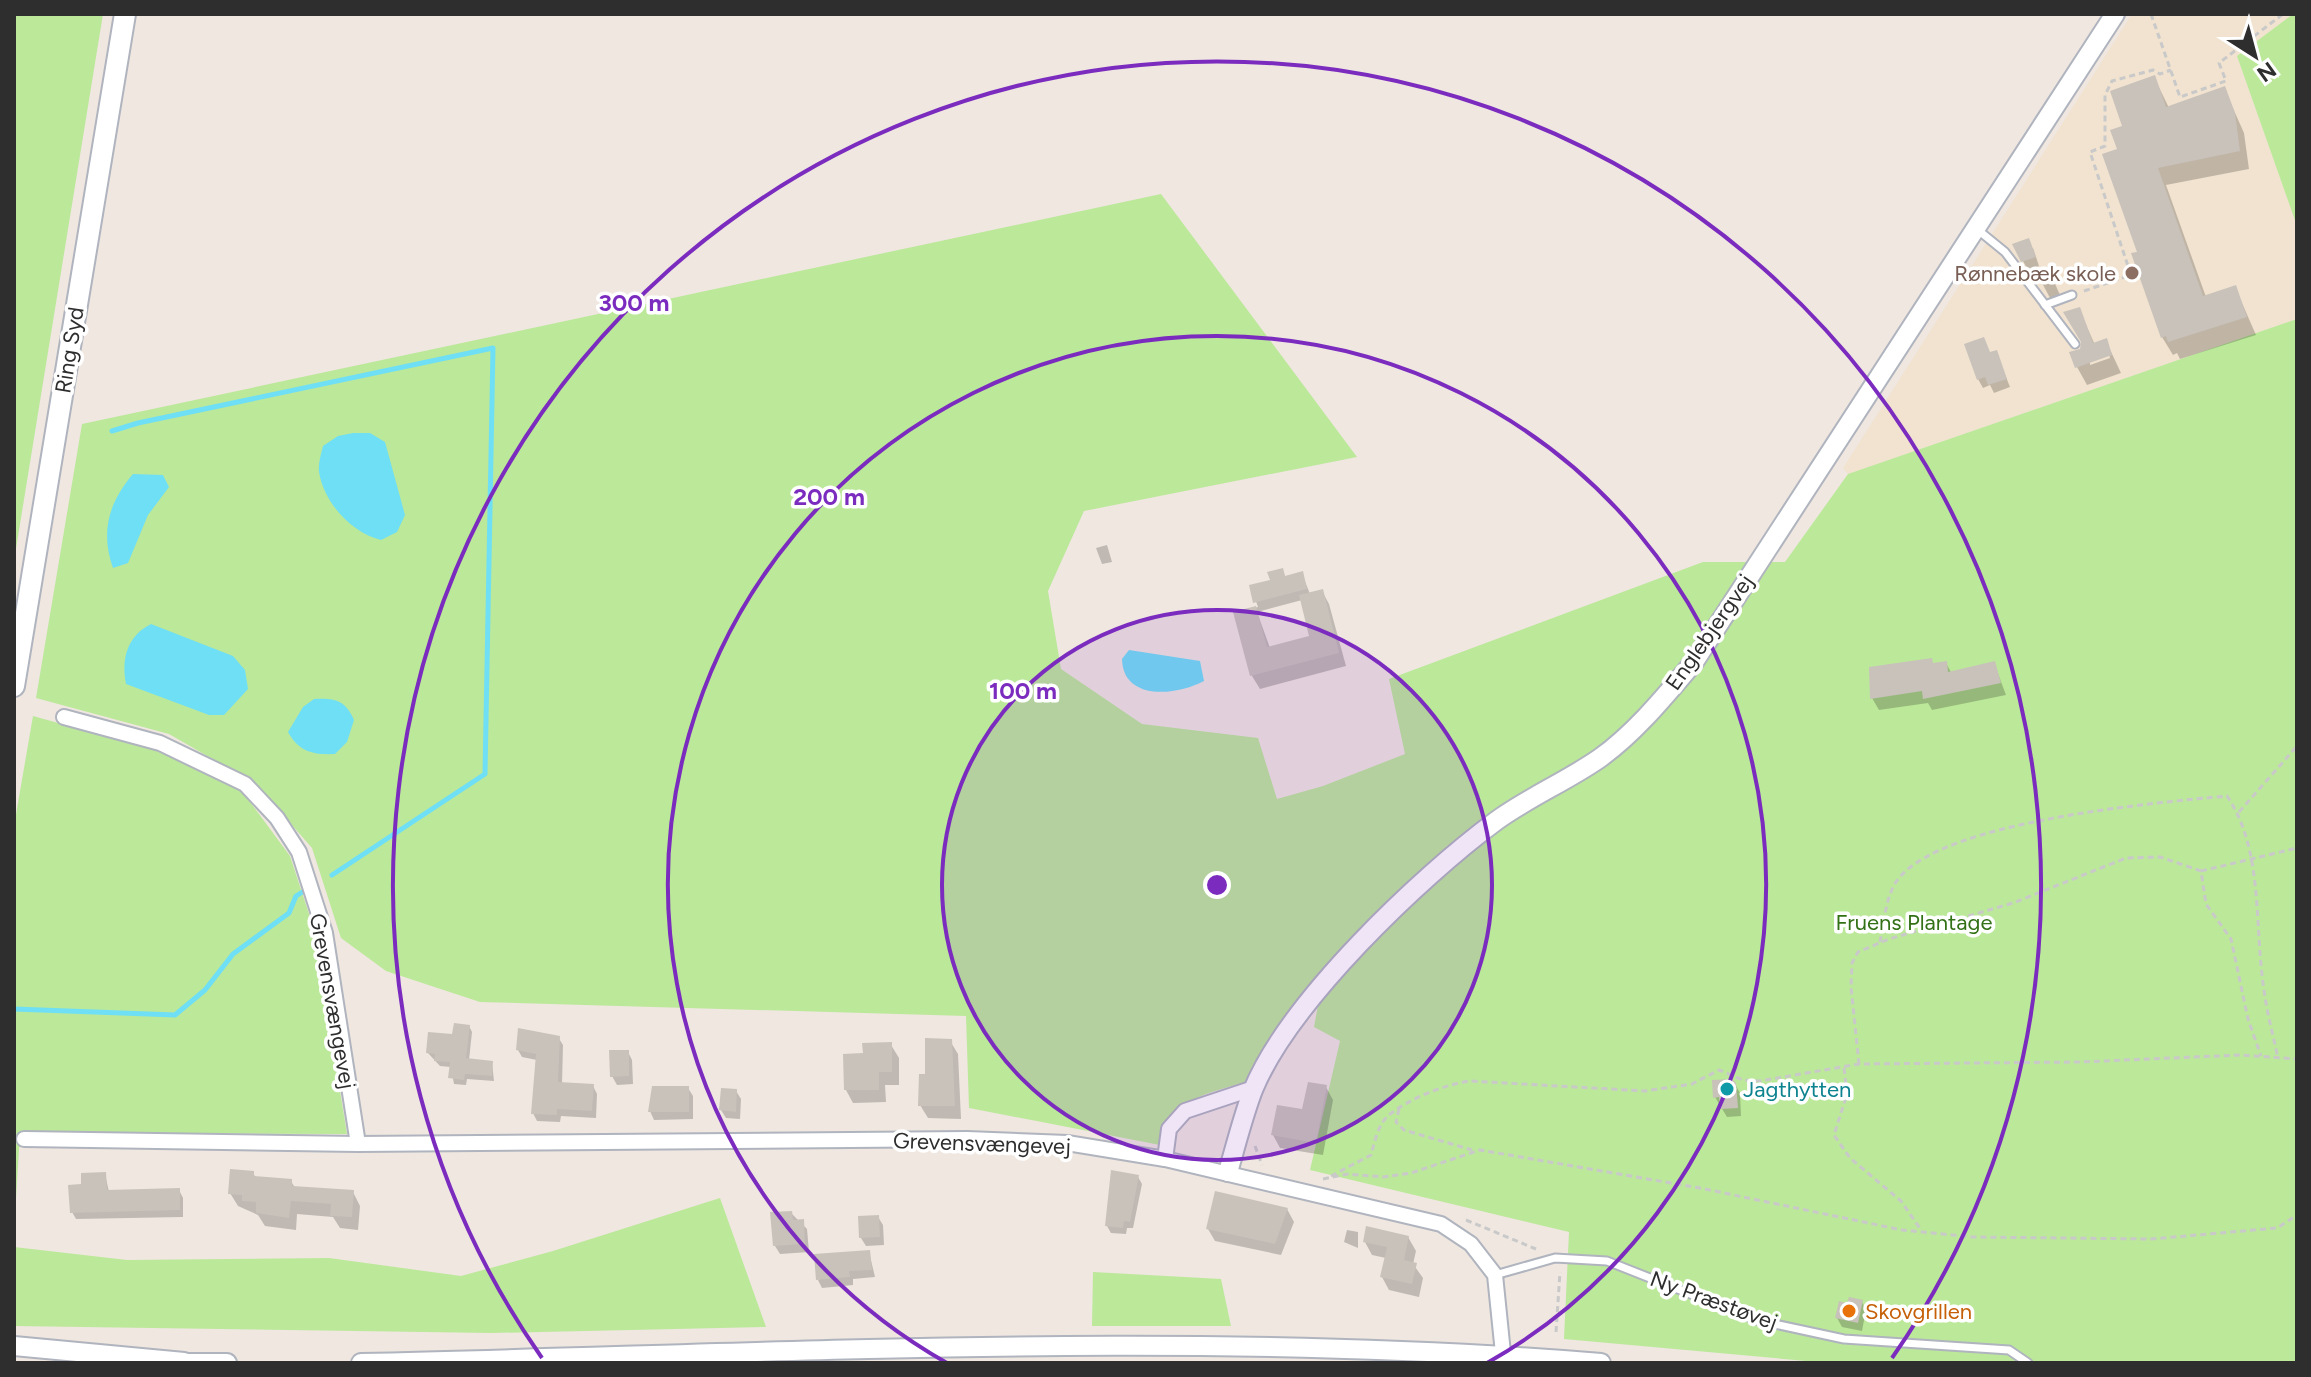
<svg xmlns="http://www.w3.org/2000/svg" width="2311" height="1377" viewBox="0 0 2311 1377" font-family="Figtree,sans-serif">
<rect width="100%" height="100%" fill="#efe7e0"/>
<!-- education -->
<path fill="#f1e3cf" d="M2132,14H2293L2237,56L2297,226V319L1848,474L1843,468Z"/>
<!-- green -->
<g fill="#bce89a">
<path d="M14,14H103L14,561Z"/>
<path d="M2293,14H2297V226L2237,56Z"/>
<path d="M1161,194L1357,457L1084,511L1048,591L1061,669L1142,724L1258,738L1277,799L1323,786L1405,754L1389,679L1703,562H1785L1848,474L2297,319V1363H1829L1564,1339L1569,1232L1310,1170L1340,1041L1314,1027L1325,967L1288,1018L1251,1080C1210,1094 1168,1097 1160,1145L969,1108L966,1016L480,1002L386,971L341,938L312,848L256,784L169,734L36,698L82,424Z"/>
<path d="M33,716L155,750L242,791L290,856L313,926L347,1134L20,1133L14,1232V826Z"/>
<path d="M720,1198L766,1327L491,1333L14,1326V1247L127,1260L329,1258L461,1276L553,1251Z"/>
<path d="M1093,1272L1221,1279L1231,1326H1092Z"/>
</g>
<!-- water -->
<g fill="#6fdff5">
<path d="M353,433H370L385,442L405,515L397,532L381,540C352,533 324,503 319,472C318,464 321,454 323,446L338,436Z"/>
<path d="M133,474L163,475L169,487L148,515L128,563L113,568C100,532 109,502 133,474Z"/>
<path d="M151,624L233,656L245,670L248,689L224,715H209L126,684C121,659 127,636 151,624Z"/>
<path d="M1129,650L1200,661L1204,681C1176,696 1123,701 1122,659Z"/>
<path d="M314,699C335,698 345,700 354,720L347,742L335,754C313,755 299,752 288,732L303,707Z"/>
</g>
<!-- shadow -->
<g fill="#0003" fill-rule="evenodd">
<path d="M2154,77L2169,108L2224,88L2244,133L2249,169L2166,185L2206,297L2235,287L2256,335L2180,359L2177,353L2173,355L2162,337L2139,253L2120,150L2125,127Z"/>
<path d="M2014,245L2033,248L2039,266L2028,270Z"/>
<path d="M2052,277L2060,295L2050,298L2041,281Z"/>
<path d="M2079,309L2095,345L2106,341L2121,373L2087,385L2077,367L2083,342ZM2109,354L2110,358L2090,365V361Z"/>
<path d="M1996,352L2010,387L1994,393L1990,385L1983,388L1978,379L1990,354Z"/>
<path d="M1107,545L1112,562L1102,564L1096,548Z"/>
<path d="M1282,570L1286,578L1302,574L1310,594L1322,591L1329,604L1346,666L1260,689L1252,676L1236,613L1258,607L1251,587L1272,582ZM1302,600L1312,637L1270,648L1257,612Z"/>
<path d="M1946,663L1952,674L1994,663L2006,695L1932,710L1928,703L1879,710L1872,698L1934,665Z"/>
<path d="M469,1026L472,1032L469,1060L492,1063L494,1081L467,1079L466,1085L454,1084L451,1067L440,1066L428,1053Z"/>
<path d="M558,1037L563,1045L562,1084L593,1086L597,1094L596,1118L561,1116L560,1122L537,1121L533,1113L537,1060L522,1057L518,1050Z"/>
<path d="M950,1041L958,1054L961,1119L928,1118L920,1105L927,1076Z"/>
<path d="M891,1045L899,1058V1085H885L886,1102L853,1103L846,1090L865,1055Z"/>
<path d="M628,1052L632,1060L633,1084L617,1085L612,1076Z"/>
<path d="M1735,1084L1740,1093L1741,1116L1727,1117L1715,1097Z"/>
<path d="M1326,1087L1333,1100L1323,1155L1280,1148L1273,1135L1303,1111Z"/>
<path d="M688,1088L693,1096V1119L654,1120L650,1111Z"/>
<path d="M736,1091L741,1099L740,1119L726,1118L721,1110Z"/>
<path d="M253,1173L256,1178L291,1181L295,1188L353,1192L360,1206L358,1230L340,1228L333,1217L297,1214L296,1230L265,1226L258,1215L238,1206L230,1193Z"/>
<path d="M105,1174L109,1192L179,1190L183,1198V1217L76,1219L72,1212L84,1185Z"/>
<path d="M1138,1177L1142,1184L1133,1228H1127L1126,1234L1111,1233L1107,1226Z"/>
<path d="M1287,1209L1294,1222L1281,1255L1215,1241L1208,1229Z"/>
<path d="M791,1213L807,1229L809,1252L780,1254L775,1246Z"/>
<path d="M878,1217L883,1225L884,1245L866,1246L861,1238Z"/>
<path d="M1347,1230L1358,1232V1248L1344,1242Z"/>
<path d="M1408,1237L1416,1251L1413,1264L1423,1278L1419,1297L1389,1290L1382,1277L1386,1258L1372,1255L1365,1242Z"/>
<path d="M869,1252L875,1277L853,1279V1285L822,1288L818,1280Z"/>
<path d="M1862,1302L1866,1310L1862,1331L1842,1327L1837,1318L1849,1305Z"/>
</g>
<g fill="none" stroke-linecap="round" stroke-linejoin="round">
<!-- stream -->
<g stroke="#6fdff5" stroke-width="5">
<path d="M112,431L138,423L493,348L485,774L332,875"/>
<path d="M14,1009L175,1015L205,990L233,954L289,913L296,896L304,891"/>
</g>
</g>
<!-- building -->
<g fill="#c8c2bb">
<path d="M2155,75L2166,107L2225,86L2235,113L2240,151L2158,168L2203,296L2236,285L2247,317L2168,342L2166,336L2161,338L2131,253L2137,252L2102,154L2117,149L2110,130L2122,126L2110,91Z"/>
<path d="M2029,238L2036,257L2021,262L2012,244Z"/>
<path d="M2080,307L2093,343L2107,338L2112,355L2075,368L2069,352L2080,349L2081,342L2063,312Z"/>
<path d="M1984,337L1990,352L1997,350L2007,379L1988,385L1985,377L1977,380L1964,344Z"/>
<path d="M1283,568L1285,576L1303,571L1307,589L1253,603L1249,585L1270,580L1267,572Z"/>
<path d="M1323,589L1339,653L1250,676L1233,612L1256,606L1267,647L1309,636L1299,595Z"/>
<path d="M1932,658L1933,663L1947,661L1948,672L1995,661L2001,683L1923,699L1922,691L1870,699L1869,667Z"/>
<path d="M454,1023L470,1025L466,1058L493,1061L492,1076L465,1074L464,1080L448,1078L450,1062L434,1061L435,1054L426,1053L428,1032L452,1034Z"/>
<path d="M518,1028L560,1036L558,1082L594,1084L592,1111L557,1109V1115L531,1114L536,1054L516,1050Z"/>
<path d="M925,1038L952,1039L955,1106H918L919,1074H925Z"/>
<path d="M892,1042V1072H879V1090H844L843,1054L863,1053L862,1043Z"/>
<path d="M609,1050H629V1076L610,1077Z"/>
<path d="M1732,1079L1736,1083L1738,1108L1720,1109L1719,1097L1713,1098L1712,1080Z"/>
<path d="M1308,1082L1327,1085L1316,1143L1271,1135L1277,1105L1302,1109Z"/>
<path d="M652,1086H689V1112H648Z"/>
<path d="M721,1088L737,1089L736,1112L719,1110Z"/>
<path d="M230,1169L254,1171V1176L292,1179V1186L354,1190L352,1217L330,1216L331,1204L291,1201L289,1218L256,1213V1202L242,1201V1195L228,1194Z"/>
<path d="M1111,1170L1139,1175L1130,1222L1124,1221L1123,1228L1105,1226Z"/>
<path d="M106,1172L107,1190L180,1188V1210L70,1213L68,1185L81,1184V1173Z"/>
<path d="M1215,1191L1288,1208L1275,1244L1206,1229Z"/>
<path d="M792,1211L793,1220L804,1219L805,1244L773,1246L770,1212Z"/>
<path d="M879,1215L880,1237L859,1238L858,1216Z"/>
<path d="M1366,1226L1409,1236L1404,1260L1417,1263L1412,1284L1380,1277L1387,1247L1363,1242Z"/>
<path d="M870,1250L872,1270L849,1271L850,1277L816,1280L814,1254Z"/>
<path d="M1849,1297L1863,1300L1858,1323L1835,1318L1839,1301L1847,1303Z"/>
</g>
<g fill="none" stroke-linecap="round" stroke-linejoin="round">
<defs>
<g id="service">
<path d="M1978,230L2005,252L2075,344"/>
<path d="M2045,305L2072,295"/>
<path d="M1495,1275L1555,1258L1607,1261L1756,1320L1844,1339L2009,1350L2028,1363"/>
</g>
<g id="minor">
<path d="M64,717L160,743L245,784L277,818L299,852L325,933L358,1144"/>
<path d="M24,1139L358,1144L967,1139L1067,1143L1165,1159L1441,1224L1471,1244L1495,1275L1504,1363"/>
<path d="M1165,1159L1169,1129L1185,1111L1254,1088"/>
</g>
<g id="tertiary">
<path d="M1228,1172C1236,1145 1243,1116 1253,1090C1289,1002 1419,878 1496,821C1529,797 1567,781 1600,758C1636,732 1665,696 1694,662L2115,14"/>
<path d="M14,1346L184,1362"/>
<path d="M174,1363H227"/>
<path d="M361,1363C773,1354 1189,1329 1601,1363"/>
</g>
<path id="secondary" d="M14,686L125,14"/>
</defs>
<!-- service casing -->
<use href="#service" stroke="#b0b4be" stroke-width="11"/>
<!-- minor casing -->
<use href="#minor" stroke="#b0b4be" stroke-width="18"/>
<!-- tertiary casing -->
<use href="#tertiary" stroke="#b0b4be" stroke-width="22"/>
<!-- secondary casing -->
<use href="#secondary" stroke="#b0b4be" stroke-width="24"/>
<!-- path -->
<g stroke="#c9c9c9" stroke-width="3" stroke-dasharray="6 4" stroke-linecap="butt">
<path d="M2151,14L2180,97L2226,81L2219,63L2283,14"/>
<path d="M2084,291L2131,275L2090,152L2105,146V95L2112,81L2153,70L2160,74L2171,70"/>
<path d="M2239,812L2297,746"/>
<path d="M2201,871L2297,848"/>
<path d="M1880,942C1884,922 1886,893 1899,878C1946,821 2152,803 2227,796C2264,850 2254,927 2264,990C2267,1013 2273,1035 2278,1058"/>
<path d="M1859,1064L1851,987L1852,963L1858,952L1889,939L2013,903L2126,858L2160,857L2201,871L2206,904L2231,939L2248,1019L2261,1056"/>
<path d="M1844,1068L1847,1094L1834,1135L1850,1158L1901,1201L1921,1230"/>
<path d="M1399,1109L1396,1122L1404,1130L1472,1150"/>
<path d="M1255,1146L1262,1165"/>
<path d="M1331,1176L1371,1155C1375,1141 1378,1124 1389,1115C1408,1099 1446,1084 1470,1081L1645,1091L1692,1084L1719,1070L1743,1080L1760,1081L1859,1064L2080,1062L2241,1055L2297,1059"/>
<path d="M1323,1179L1348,1174L1383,1177L1411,1173L1480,1150L1700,1188L1902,1230L1973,1237L2151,1239L2277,1228L2294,1217"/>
<path d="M2297,1215V1230"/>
<path d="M1466,1220L1536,1249"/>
<path d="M1556,1332L1560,1272"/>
</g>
<!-- service -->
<use href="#service" stroke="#fff" stroke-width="7"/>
<!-- minor -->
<use href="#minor" stroke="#fff" stroke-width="14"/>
<!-- tertiary -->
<use href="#tertiary" stroke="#fff" stroke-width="18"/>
<!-- secondary -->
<use href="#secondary" stroke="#fff" stroke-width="20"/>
</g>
<!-- distance rings -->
<circle cx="1217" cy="885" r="275" fill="#7b2cbf" fill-opacity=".12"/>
<g fill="none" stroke="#7b2cbf" stroke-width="4">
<circle cx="1217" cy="885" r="275"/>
<path d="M947 1363A549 549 0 1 1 1487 1363"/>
<path d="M542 1358A824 824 0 1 1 1892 1358"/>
</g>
<!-- markers -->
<circle fill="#8d6e63" stroke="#fff" stroke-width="3" cx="2132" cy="273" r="8"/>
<circle fill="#0f9aa8" stroke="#fff" stroke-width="3" cx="1727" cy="1089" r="8"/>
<circle fill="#e8710a" stroke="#fff" stroke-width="3" cx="1849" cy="1311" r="8"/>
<g text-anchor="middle" stroke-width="7" stroke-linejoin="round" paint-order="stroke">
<!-- education labels -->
<g font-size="22" fill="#785e54" stroke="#fff" text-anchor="end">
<text x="2116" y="281">Rønnebæk skole</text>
</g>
<!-- street labels -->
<g font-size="22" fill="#2e2e2e" stroke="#fff">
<text transform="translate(69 350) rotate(-81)" y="8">Ring Syd</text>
<text transform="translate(1709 632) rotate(-55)" y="8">Englebjergvej</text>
<text transform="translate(333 1001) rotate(80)" y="8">Grevensvængevej</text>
<text transform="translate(982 1143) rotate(2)" y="8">Grevensvængevej</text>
<text transform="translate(1714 1300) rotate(20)" y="8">Ny Præstøvej</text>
</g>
<!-- park labels -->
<g font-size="22" fill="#337117" stroke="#fff">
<text x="1914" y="930">Fruens Plantage</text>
</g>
<!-- culture labels -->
<g font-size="22" fill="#0d838f" stroke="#fff" text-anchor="start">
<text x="1743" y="1097">Jagthytten</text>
</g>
<!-- food labels -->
<g font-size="22" fill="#c56008" stroke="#fff" text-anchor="start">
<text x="1865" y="1319">Skovgrillen</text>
</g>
</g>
<circle cx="1217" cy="885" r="12" fill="#7b2cbf" stroke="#fff" stroke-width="4"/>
<g font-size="24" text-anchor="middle" font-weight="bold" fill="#7b2cbf" stroke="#fff" stroke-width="7" stroke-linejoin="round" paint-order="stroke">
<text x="634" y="311">300 m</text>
<text x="829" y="505">200 m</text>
<text x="1023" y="699">100 m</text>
</g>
<!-- border -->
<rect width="2311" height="1377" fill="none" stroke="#2e2e2e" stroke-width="32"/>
<!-- north arrow -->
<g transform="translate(2255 56) rotate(144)" stroke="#ffffff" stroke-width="6" paint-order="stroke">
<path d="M0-6L14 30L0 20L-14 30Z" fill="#2e2e2e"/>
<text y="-12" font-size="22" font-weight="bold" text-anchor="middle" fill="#2e2e2e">N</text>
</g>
</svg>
